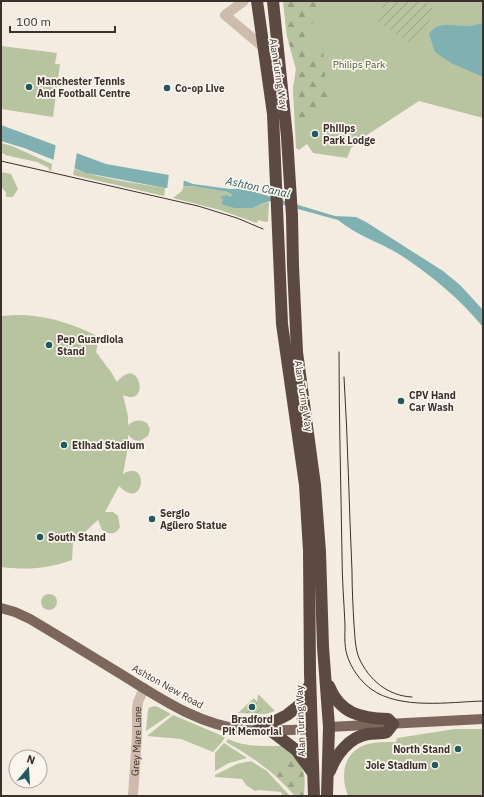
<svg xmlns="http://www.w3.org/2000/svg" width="484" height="797" viewBox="0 0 484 797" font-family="'IBM Plex Sans',sans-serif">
<defs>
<pattern id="forest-firs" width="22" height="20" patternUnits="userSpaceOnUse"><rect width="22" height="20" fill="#b8c4a0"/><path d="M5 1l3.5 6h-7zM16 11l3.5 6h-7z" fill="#97a083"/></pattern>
<pattern id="garden-furrows" width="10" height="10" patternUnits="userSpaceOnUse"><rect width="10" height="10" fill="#b8c4a0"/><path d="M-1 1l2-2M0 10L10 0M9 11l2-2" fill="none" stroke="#97a083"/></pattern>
</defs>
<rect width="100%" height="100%" fill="#f4ebe1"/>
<!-- green -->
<g fill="#b8c4a0">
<path d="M283,1H483V118L419,101L367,135L351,148L347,158L313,153L307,144L299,150L296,148L293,90L296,69L287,36Z"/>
<path d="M1,46L57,53L55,64H60L53,117L1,109Z"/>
<path d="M1,143L12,146L52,164L51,171L49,170V168L37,162L5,155V154L1,153Z"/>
<path d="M74,169C103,179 135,183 165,188L164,196L73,175Z"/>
<path d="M1,172L11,174L18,189L13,197H6V192L1,187Z"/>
<path d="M192,186L228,192L232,195L230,197H221L223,199L226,206C241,209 255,209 269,201L268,221L266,222L258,220L257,223L220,210L173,198L182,191L183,187Z"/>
<path d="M16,315C46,315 72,323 99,337L96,352L111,372L117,382C140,353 151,408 123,395L128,416V425C135,420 139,419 147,423L150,429L148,436L140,441L134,440L128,435V447L123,474C150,457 145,513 119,486L105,512H113L118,516L120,527C115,535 110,535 102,530L98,520L73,543L72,560C48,569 26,570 1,567V316Z"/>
<circle cx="49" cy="602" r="8"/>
<path d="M258,694L275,711L266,714L257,702Z"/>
<path d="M154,706L158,707L171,714L146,731L148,710L149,708Z"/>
<path d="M173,715L225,737L222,742L213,752L181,739L147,736Z"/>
<path d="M455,729H483V796H348C340,775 343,751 368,744C377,742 387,742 396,742L397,738Z"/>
<path d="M228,739C245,747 263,746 282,746C288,748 290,752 294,757C307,774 305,775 304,796H295C274,772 254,758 226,742Z"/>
<path d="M224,743L247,758L229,763L215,771V753Z"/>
<path d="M251,761L267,771L290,796H283L281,792L259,790L255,791L246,785L242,779L215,777V775L237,764Z"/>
</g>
<!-- forest -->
<g fill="url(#forest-firs)">
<path d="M283,1H325C322,12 316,23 305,28L304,48H323L326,91L328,98L324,104L309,121L296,124L293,90L296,69L287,36Z"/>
<path d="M295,760C306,768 304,783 303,796H296L274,772V766L276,764H282Z"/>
</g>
<!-- garden -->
<g fill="url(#garden-furrows)">
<path d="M386,1H425L433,8L435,11L434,14L413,45L376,20Z"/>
<path d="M254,698L266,714L238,713Z"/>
</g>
<!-- water -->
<g fill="#7fb0b2">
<path d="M483,23V77L451,63L435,52L429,34C438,20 453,27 467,26C473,26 478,24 483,23Z"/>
<path d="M1,125L106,164L169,175L193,184L230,189H238L248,190L335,216L356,217L366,222L443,271L460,285L483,310V327C460,299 430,274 399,254C379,242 356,235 338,220L269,201L252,208H235L226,206L222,204L223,199L220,197L227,195L230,197L232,195L228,192L192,186L165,188L86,173L24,148L1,141Z"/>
</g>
<!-- pier -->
<g fill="#f4ebe1">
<path d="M56,143L77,152L74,171L53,163Z"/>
<path d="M169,173L184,178L183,189L167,190Z"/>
</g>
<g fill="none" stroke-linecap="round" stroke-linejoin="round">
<!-- minor -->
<g stroke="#cdbbac" stroke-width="10">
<path d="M244,1L225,15L263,47"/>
<path id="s1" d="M133,796L137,736V710L138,702L144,688"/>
</g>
<!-- major -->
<g stroke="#7d675c" stroke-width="10">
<path d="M1,608L15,612L30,619C62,638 93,657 124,676C161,699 201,726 246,730C267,732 291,730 312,729"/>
<path d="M329,727L483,719"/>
</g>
<!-- highway -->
<g stroke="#5c4a42" stroke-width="12">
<path d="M257,1L273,114L282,324L305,485L309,551L310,673L314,796"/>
<path d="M273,1L287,137L292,216L293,266L297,352L315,485L320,552L323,647L329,727L327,796"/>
<path d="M329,686C340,714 361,718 388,719L393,724L387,732C381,734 374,733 368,734C349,737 336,755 330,771"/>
<path d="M257,730L287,715L302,703L309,686"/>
<path d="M270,730L296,750L313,773"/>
</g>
<!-- tram -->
<g stroke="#3b302b" stroke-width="1">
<path d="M1,161L198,206L237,218L263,229"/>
<path d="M339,352C339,420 341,488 342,555C342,579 344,602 345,625C345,635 344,645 347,655C351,668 360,681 371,689C400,710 449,702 483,701"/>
<path d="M344,377C348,441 349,506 352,571C352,589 353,607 354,625C355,636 355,648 359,658C369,680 388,696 412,697"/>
</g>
</g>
<!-- markers -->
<g fill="#1f5a5e" stroke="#fbf5ee" stroke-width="1.5">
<circle cx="29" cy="87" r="4"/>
<circle cx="167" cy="88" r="4"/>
<circle cx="315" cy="134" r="4"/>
<circle cx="49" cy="345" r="4"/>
<circle cx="401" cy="401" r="4"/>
<circle cx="64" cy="445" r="4"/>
<circle cx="152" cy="519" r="4"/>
<circle cx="40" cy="537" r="4"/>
<circle cx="252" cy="707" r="4"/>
<circle cx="458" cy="749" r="4"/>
<circle cx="435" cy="765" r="4"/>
</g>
<g text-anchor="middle" stroke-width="3.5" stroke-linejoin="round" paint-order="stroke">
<!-- park labels -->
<g font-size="10" fill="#4a5a2e" stroke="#fbf5ee">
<text x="359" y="68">Philips Park</text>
</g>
<!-- street labels -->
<g font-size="10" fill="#3b302b" stroke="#fbf5ee">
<text transform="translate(279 74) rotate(81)" y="4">Alan Turing Way</text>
<text transform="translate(304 396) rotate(81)" y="4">Alan Turing Way</text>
<text transform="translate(168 686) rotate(29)" y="4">Ashton New Road</text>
<text transform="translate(300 721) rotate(-92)" y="4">Alan Turing Way</text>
<text dy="4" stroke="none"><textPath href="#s1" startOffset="55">Grey Mare Lane</textPath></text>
</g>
<!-- poi labels -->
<g font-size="10" font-weight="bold" fill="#3b302b" stroke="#fbf5ee" text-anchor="start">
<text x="37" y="85">Manchester Tennis<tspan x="37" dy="12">And Football Centre</tspan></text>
<text x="175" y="92">Co-op Live</text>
<text x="323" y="132">Philips<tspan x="323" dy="12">Park Lodge</tspan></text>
<text x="57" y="343">Pep Guardiola<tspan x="57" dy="12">Stand</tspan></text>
<text x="409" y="399">CPV Hand<tspan x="409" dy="12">Car Wash</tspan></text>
<text x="72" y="449">Etihad Stadium</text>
<text x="160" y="517">Sergio<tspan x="160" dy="12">Agüero Statue</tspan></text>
<text x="48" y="541">South Stand</text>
<text x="252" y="723" text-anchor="middle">Bradford<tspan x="252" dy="12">Pit Memorial</tspan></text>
<text x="450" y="753" text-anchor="end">North Stand</text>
<text x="427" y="769" text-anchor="end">Joie Stadium</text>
</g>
<!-- water labels -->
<g font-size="11" font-style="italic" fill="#1f5a5e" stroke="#fbf5ee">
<text transform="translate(258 187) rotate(12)" y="4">Ashton Canal</text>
</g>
</g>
<!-- border -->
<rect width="484" height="797" fill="none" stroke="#3b302b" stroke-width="4"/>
<!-- north arrow -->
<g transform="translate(28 769) rotate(18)"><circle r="19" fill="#fbf5ee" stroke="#aea6a0"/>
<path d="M0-3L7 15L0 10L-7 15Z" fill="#1f5a5e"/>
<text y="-6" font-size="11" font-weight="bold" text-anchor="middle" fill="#3b302b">N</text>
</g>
<!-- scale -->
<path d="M10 26v6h105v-6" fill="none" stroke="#3b302b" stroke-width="2"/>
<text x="16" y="26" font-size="12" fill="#3b302b" stroke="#fbf5ee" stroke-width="3" paint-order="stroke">100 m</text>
</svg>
